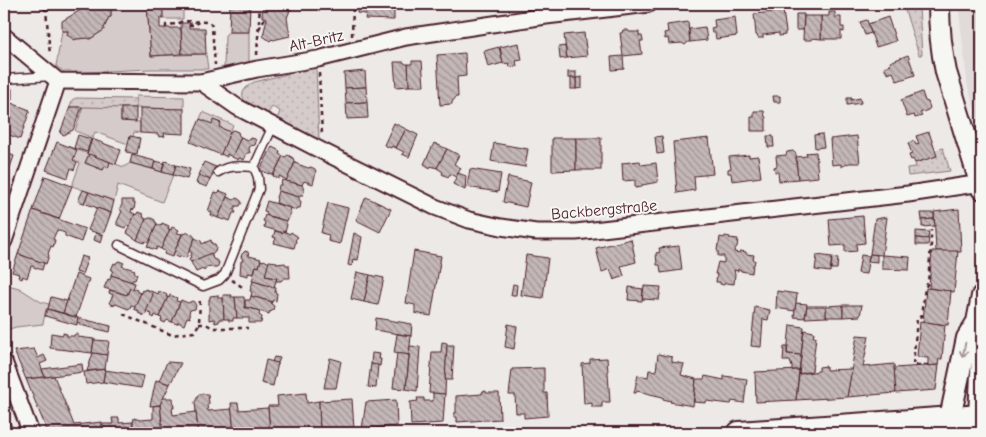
<svg xmlns="http://www.w3.org/2000/svg" width="986" height="437" viewBox="0 0 986 437" font-family="'Comic Neue',sans-serif">
<defs>
<pattern id="grass-dots" width="8" height="8" patternUnits="userSpaceOnUse" patternTransform="scale(1.25)"><rect width="8" height="8" fill="#d4cbca"/><path d="M2 2h.1M6 6h.1" fill="none" stroke="#b8aeae" stroke-width="1.8" stroke-linecap="round"/></pattern>
<pattern id="building-back-hatch" width="6" height="6" patternUnits="userSpaceOnUse" patternTransform="scale(1.25)"><rect width="6" height="6" fill="#c4b7b7"/><path d="M-1 5l2 2M0 0l6 6M5-1l2 2" fill="none" stroke="#a19495"/></pattern>
</defs>
<rect width="100%" height="100%" fill="#ece9e6"/>
<filter id="ink" filterUnits="userSpaceOnUse"><feTurbulence type="fractalNoise" baseFrequency=".02" numOctaves="2"/><feDisplacementMap in="SourceGraphic" scale="10" xChannelSelector="R" yChannelSelector="G"/><feConvolveMatrix kernelMatrix="1 2 1 2 8 2 1 2 1" color-interpolation-filters="sRGB"/></filter>
<g filter="url(#ink)">
<!-- built -->
<path fill="#e0dad8" d="M958,4H982V132L968,87Z"/>
<!-- grass -->
<g fill="url(#grass-dots)" stroke="#8f757a">
<path d="M906,4L919,7V8L922,54L921,55H919L904,7V5Z"/>
<path d="M316,67L319,140L277,120L280,111L272,107L267,115C253,108 228,97 254,82Z"/>
<path d="M76,98L136,99V108L70,107L72,100Z"/>
<path d="M943,148L950,171L908,176L907,168L916,167L915,163L936,156L935,151Z"/>
</g>
<!-- garden -->
<g fill="#d4cbca" stroke="#8f757a">
<path d="M111,4H158V6H147L151,56L206,54L208,69H150L65,73L56,66L62,31H68L76,39L88,38L90,39L104,30V28L109,17H111Z"/>
<path d="M162,7L183,8V19H163Z"/>
<path d="M229,32H249V64L224,68L225,35Z"/>
<path d="M136,96L184,97V109L136,108Z"/>
<path d="M83,107L121,108V121L140,122V133L134,132L133,137L130,136L128,144L95,132L93,138L75,131Z"/>
<path d="M203,112L233,125L230,132L219,127L221,123L214,120L212,124L200,119Z"/>
<path d="M77,150L89,154L85,163L103,170L105,166L108,167L110,162L124,167L130,163L173,175L162,202L118,185L114,201L72,186L80,163L73,160Z"/>
<path d="M8,285L19,288L41,302L49,304L48,309H46L43,324L16,327L6,330L4,325V294H5Z"/>
</g>
<!-- building -->
<g fill="url(#building-back-hatch)" stroke="#4a1f2b">
<path d="M81,4H111V17H109L104,28V30L90,39L88,38L76,39L75,40L67,35L68,31H62V21L79,11L78,9Z"/>
<path d="M158,4H172V7H162L163,6H158Z"/>
<path d="M230,4H250L249,32H229Z"/>
<path d="M263,4H299L290,10L287,18L290,36L273,40L272,39L270,41L263,36L267,18L262,17Z"/>
<path d="M357,4H394V20L365,19L366,14L357,13Z"/>
<path d="M147,6H163V19H160V28H181L182,54L151,56Z"/>
<path d="M783,11L786,32H785V35L779,36V33L763,35V38H758L757,35H756L754,14Z"/>
<path d="M829,12H835V17H841V27H844V32L841,31V39H821V16H829Z"/>
<path d="M796,14H804L803,30H796Z"/>
<path d="M804,16H821V39L812,38V40H803Z"/>
<path d="M735,17L737,36L716,39L715,33H712L711,28L715,27L714,20Z"/>
<path d="M888,17L896,41L876,47L868,24Z"/>
<path d="M867,20L871,33L865,35L860,22Z"/>
<path d="M688,22L690,42H688L685,45L682,43L669,44L668,38L665,39L664,33L668,32L667,25Z"/>
<path d="M181,23H192L189,25V28H205L206,54H182Z"/>
<path d="M705,27L707,40L690,42L689,29Z"/>
<path d="M623,30H628L629,32H639V36H642L643,41H640L642,54L623,56L620,33H622Z"/>
<path d="M584,33L587,56L567,58L564,35Z"/>
<path d="M519,43L522,60L516,61L517,66L510,67L509,63L503,64L500,47Z"/>
<path d="M565,46L567,58L560,59L559,47Z"/>
<path d="M499,47L503,63L488,67L484,51Z"/>
<path d="M465,53L466,76L457,77L458,97H456L452,102V104L440,105L437,55Z"/>
<path d="M908,55L915,75L897,81L893,72L888,74L884,67L891,64L890,62Z"/>
<path d="M623,56L624,69L612,70L611,57Z"/>
<path d="M412,61H422L424,86H409L408,64H412Z"/>
<path d="M394,62H404L405,64H408L409,86L396,87Z"/>
<path d="M365,71L366,87L345,88L344,73Z"/>
<rect x="568" y="72" width="8" height="6"/>
<path d="M582,77V88L576,89V78Z"/>
<rect x="571" y="78" width="5" height="11"/>
<path d="M366,87L367,102L346,103L345,88Z"/>
<rect x="4" y="89" width="8" height="10"/>
<path d="M922,92L925,101L928,102L930,108L928,110L920,113L922,116L915,118L914,115L907,117L901,100Z"/>
<path d="M773,96H780V102H774Z"/>
<path d="M847,98H852L851,100L860,98L861,103L847,105Z"/>
<path d="M367,102L368,118L347,119L346,103Z"/>
<path d="M11,103L30,110L20,139L4,133V125L5,121L4,120V112L8,113Z"/>
<path d="M70,107H82L73,130L64,135L60,133Z"/>
<path d="M121,108H136V122L121,121Z"/>
<path d="M140,108L184,109V134L164,133L165,136L159,137L158,134L140,133Z"/>
<path d="M754,111H764L765,117H766V131H751V117H754Z"/>
<path d="M200,119L212,124L213,120L221,123L219,127L230,132L221,155L190,142Z"/>
<path d="M394,123L406,129L396,148L392,146L391,148L384,145Z"/>
<path d="M406,129L418,135L409,157L402,154L404,152L396,148Z"/>
<path d="M233,130L238,132L239,136L241,137L232,157L227,154V157L221,154L230,132Z"/>
<path d="M929,132L937,156L915,163L913,159L911,160L909,155L912,154L908,143L914,141L916,145L919,144L916,136Z"/>
<path d="M822,134L824,147L815,148L814,135Z"/>
<path d="M78,135L91,139L87,152L74,148Z"/>
<path d="M130,136L140,138L137,154L126,152Z"/>
<path d="M662,136L664,153L657,154L655,137Z"/>
<path d="M767,136H773L774,147H768Z"/>
<path d="M857,136L860,163H849L841,167V164L832,165L830,139Z"/>
<path d="M241,137L247,140L251,138L255,139L256,142L255,145L250,146L249,149L250,153H247L244,160L239,158L238,160L232,157Z"/>
<path d="M552,138H576V170L552,171Z"/>
<rect x="576" y="138" width="25" height="32"/>
<path d="M709,138L713,174L694,176L695,190L677,193L673,142Z"/>
<path d="M92,139L121,150L116,164L87,154Z"/>
<path d="M57,142L77,150L73,160L77,162L74,170L71,168L68,178L46,170Z"/>
<path d="M434,143L447,149L437,168L431,166L430,168L424,164Z"/>
<path d="M494,143L528,149L525,167L491,161Z"/>
<path d="M272,147L280,151L279,154L283,156L273,175L269,173V174L260,170Z"/>
<path d="M447,149L459,155L454,164L461,168L456,177L450,174L448,177L442,174L443,172L437,168Z"/>
<path d="M793,151L796,154L798,179L779,181L778,172H775L774,167L777,166L776,156L786,155L787,152Z"/>
<path d="M4,152L14,156L5,182H4Z"/>
<path d="M816,152L818,177L798,179L796,157L807,156L806,153Z"/>
<path d="M89,154L110,162L108,168L105,166L103,170L85,163Z"/>
<path d="M132,155L155,161L153,169L130,163Z"/>
<path d="M288,155L293,158L294,161L295,162L287,180L279,176V179L273,176L283,156L285,157Z"/>
<path d="M749,155V157L758,156L761,177L732,181L731,173H728V169L731,168L729,157Z"/>
<path d="M155,161L164,163L162,172L153,169Z"/>
<path d="M165,161L176,165L173,175L162,172Z"/>
<path d="M640,161L641,165L656,163L658,182L642,185V187L635,188V180L623,181L622,163Z"/>
<path d="M204,162L216,167L210,180L198,175Z"/>
<path d="M295,163L308,168L311,167L315,169L316,172L313,184L304,181L302,185L286,181Z"/>
<path d="M176,165L190,169L187,179L173,175Z"/>
<path d="M470,169L501,174L498,192L467,187Z"/>
<path d="M458,173L466,176L465,190L453,184Z"/>
<path d="M199,175L210,180L207,187L196,183Z"/>
<path d="M45,176L72,186L59,219L33,210Z"/>
<path d="M508,177L531,182L526,207L503,202Z"/>
<path d="M282,180L302,185L304,190L303,195H300L299,197L278,191L279,185H281Z"/>
<path d="M83,190L89,192L84,203L78,201Z"/>
<path d="M220,191L228,194L218,218L211,215L212,213L208,211L215,192L218,193Z"/>
<path d="M278,191L299,197V199L301,202L300,208H296V210L276,203L277,198H276Z"/>
<path d="M89,192L114,201L111,213L84,203Z"/>
<path d="M227,197L234,200L237,198L240,200L242,202L240,206H236L234,209L236,213H233L230,221L225,219L224,220L218,218Z"/>
<path d="M366,197L391,209L380,232L356,220Z"/>
<path d="M122,200H133V203H135L134,210L132,209L131,212L135,214L129,227L126,226L125,228L117,225V222L122,211L119,209L122,205Z"/>
<path d="M267,201L290,208L289,211L291,212L288,220L287,219L286,221L266,215L267,212L264,211Z"/>
<path d="M328,203L348,208L340,244L328,241L329,235L321,233Z"/>
<path d="M97,208L111,213L103,235L88,230Z"/>
<path d="M959,209L961,252L936,251L934,212Z"/>
<path d="M33,210L85,229L81,242L65,236V233L57,230L53,239L55,240L53,247L51,246L48,254L49,255L46,264L18,254Z"/>
<path d="M138,212L143,214L144,218L146,219L137,240L127,233L135,214L136,215Z"/>
<path d="M921,213H934V219L922,220Z"/>
<path d="M265,215L286,221V223L287,225L285,232L283,231V233L264,227L265,222L263,221Z"/>
<path d="M863,216L865,243L856,244L857,251L845,252V245L831,246L829,219Z"/>
<path d="M887,217L882,255L870,254L875,219Z"/>
<path d="M149,218H151L155,220V222L157,223L149,243L145,241L144,243L137,240L146,219H148Z"/>
<path d="M934,219L935,226L922,227V220Z"/>
<path d="M162,223L169,226L168,229H170L161,249L157,247L156,250L147,247L157,224L161,226Z"/>
<path d="M172,227L179,230L177,233L182,234L172,257L164,254L165,251L161,249L170,229L171,230Z"/>
<path d="M275,231L283,233V231L290,234L291,232L298,237L295,240L296,241L294,248L274,243L276,238L273,237Z"/>
<path d="M916,231L929,232L928,239L916,238Z"/>
<path d="M188,232L193,235L195,238L186,258L180,256V258L173,255L183,233L185,234Z"/>
<path d="M96,233L103,235L101,243L94,240Z"/>
<path d="M354,233L362,237L358,260L353,259L352,266L348,265Z"/>
<path d="M725,236L730,237L729,238L738,239L737,247L735,249L734,252L740,253V251L746,252V254L754,255L753,260H755L754,265H753L752,273L741,271V270L738,269V271L734,270L735,274L734,284L725,283L724,285L720,284V282H716L717,274H715L718,262L724,263V256H718V251L717,250L718,244H719L720,237L724,238Z"/>
<path d="M195,238L201,241L202,244L211,240L212,244H215L216,248L215,252L191,262L189,260L192,253L189,251Z"/>
<path d="M916,238L929,239L928,245H916Z"/>
<path d="M631,239L636,262L621,266L624,276L614,280L610,269L602,272L596,248Z"/>
<path d="M679,246L682,270L661,273L660,265H657L656,253L660,252L659,248Z"/>
<path d="M245,251L248,252L249,256L261,259L259,267L256,266L253,274L248,273V276L240,274L241,261H243V260L241,257L242,254Z"/>
<path d="M414,251L441,256L431,316L415,313V305L406,303Z"/>
<path d="M932,251H958L954,292L929,288Z"/>
<path d="M211,253L213,259L218,261L219,263L217,268H213L210,266L207,267L204,271L203,269L196,272L191,262Z"/>
<path d="M18,254L44,263L42,270L31,266L27,278L23,276L22,279L18,277L19,274L12,272Z"/>
<path d="M870,254L877,255V262L868,261Z"/>
<path d="M526,255L548,258L543,298L521,295Z"/>
<path d="M817,255L832,257L830,272L815,270Z"/>
<path d="M861,255L869,256L866,274L858,273Z"/>
<path d="M882,255L910,257L909,270L882,269Z"/>
<path d="M81,256L88,258L82,274L76,272Z"/>
<path d="M832,257L838,258L837,269H831Z"/>
<path d="M261,260L263,261L264,260L269,263L265,276L277,278L274,287L252,281L256,266L259,267Z"/>
<path d="M119,261L124,263L122,266L135,270L134,272L137,274L135,280H132V282L111,275L113,270H111L114,263L116,264L117,262Z"/>
<path d="M269,261L277,262V264L285,263L286,265H289L290,278H284L281,281H276L277,278L265,276Z"/>
<path d="M357,272L370,275L364,302L351,299Z"/>
<path d="M76,274L89,279L76,317L63,313Z"/>
<path d="M111,275L135,283L133,289L130,288L127,295L104,288L108,279L110,280Z"/>
<path d="M370,275L384,278L378,305L364,302Z"/>
<path d="M253,281L276,288L275,293H277L276,301L273,300L272,302L251,296L252,292L250,291Z"/>
<path d="M513,284L517,285L516,295H511Z"/>
<path d="M644,286L661,287L659,300L642,299Z"/>
<path d="M629,287L643,289L642,301L628,300Z"/>
<path d="M130,288L137,290V292L141,293L135,307L131,305L130,308L128,309L116,304L114,305L109,303L113,295L109,293L110,290L127,295Z"/>
<path d="M926,288L951,291L948,325L923,322Z"/>
<path d="M145,289L153,292L151,294L154,295L145,316L138,313L139,311L134,309L142,290L144,291Z"/>
<path d="M159,291L167,295L166,297H168L159,317L155,315L154,318L151,316L152,314L146,312L154,292L158,294Z"/>
<path d="M777,291L797,294L795,311L776,308Z"/>
<path d="M170,295L177,298L176,301L180,302L172,322L167,320L165,323L161,321L162,318L159,317L168,297L169,298Z"/>
<path d="M218,295V298H223L224,319H219V322L215,323L214,319L209,320V299H210V296Z"/>
<path d="M223,295H232L231,297H235L237,318H233V321H229L228,319H224Z"/>
<path d="M251,296L272,302L271,304L274,306L273,310L271,312L270,311L269,314L249,308H245V300H250Z"/>
<path d="M51,297L67,301L63,313L48,309Z"/>
<path d="M235,297H244L245,308H249L260,311L259,315L262,317L261,323H249V318H237Z"/>
<path d="M181,300L188,303L192,301L194,302L196,306L195,309L190,310L189,313L190,318L187,317L184,325L178,322L177,324L172,322Z"/>
<path d="M796,303L807,304L805,318L794,317Z"/>
<path d="M843,305V317H826V306Z"/>
<path d="M843,305H862L860,316L843,317Z"/>
<path d="M807,306H826V317L805,318Z"/>
<path d="M755,307L770,310L768,320L763,319L761,347L751,346Z"/>
<path d="M47,309L78,318L77,325L45,316Z"/>
<path d="M78,318L111,326L110,332L80,325V323L77,322Z"/>
<path d="M376,318L412,324L411,336L375,330Z"/>
<path d="M920,321L945,325L942,359H939L938,365L928,366V358L917,357Z"/>
<path d="M508,324L517,326L514,349L505,347Z"/>
<path d="M790,325L804,327L801,355L787,354Z"/>
<path d="M804,330L814,332L813,337H816L812,371L799,374Z"/>
<path d="M51,333L63,335V333L67,334V336H74L75,334H78V337L94,339L92,353L50,348Z"/>
<path d="M397,334L411,336L409,355L394,353Z"/>
<path d="M857,335L869,336L863,367L894,364L896,393L847,397Z"/>
<path d="M94,340L109,341L107,355L92,353Z"/>
<path d="M442,342L447,343L445,394L429,393L432,352H441Z"/>
<path d="M447,345H454L452,380H445Z"/>
<path d="M410,346L420,347L417,391L406,389Z"/>
<path d="M784,347H787V354L801,355L799,370H792V367L790,361H783Z"/>
<path d="M34,349L38,358L44,355L47,361L40,364L45,377L26,379L14,351Z"/>
<path d="M93,353L107,355L105,369L87,371Z"/>
<path d="M372,353L380,354L379,359H381L380,366L371,364Z"/>
<path d="M397,353L409,355L406,389L393,388Z"/>
<path d="M658,354L672,357V362L684,364L681,375L696,379L693,406L670,402L671,401L663,399V397L637,391L636,393H634L638,375L648,377L649,370L656,371Z"/>
<path d="M274,357L280,358L278,363L272,362Z"/>
<path d="M330,358L341,361L336,388H324Z"/>
<path d="M607,358L610,402H602V407H592V403L584,404L582,364L590,363V359Z"/>
<path d="M266,360L278,363L273,386L261,383Z"/>
<path d="M167,362L181,363L170,384L159,381Z"/>
<path d="M82,364L83,372L45,377L42,369Z"/>
<path d="M371,364L378,365L376,388L368,387Z"/>
<path d="M939,365L936,390L896,393L894,368Z"/>
<path d="M826,366V370L852,369L847,397L796,400L799,374L819,371V367Z"/>
<path d="M544,368V393H547L548,416L524,418V413H516L515,395H509L512,369Z"/>
<path d="M105,369L103,382L86,384L84,372Z"/>
<path d="M105,370L144,376L141,388L103,382Z"/>
<path d="M799,370L796,400L756,402L755,372Z"/>
<path d="M54,376L74,425L102,422L101,433H48L26,379Z"/>
<path d="M705,376L724,380V376L747,379L744,403L732,401L731,404L706,401V403L694,402L696,379H704Z"/>
<path d="M156,380L170,384L160,405L150,406Z"/>
<path d="M486,391V393H499L500,419L457,422V417H454V413H456V396L482,394V392Z"/>
<path d="M306,393L307,403L319,401L320,431L297,433H270L268,408V406H278L277,396Z"/>
<path d="M433,393L445,394L443,423L411,425L410,402L418,401L417,398H424V401H433Z"/>
<path d="M199,394H208L209,404L207,405L208,411L232,409L234,433H198L195,402Z"/>
<path d="M163,398H173L174,408H172L173,415L196,412L198,433H163L160,405Z"/>
<path d="M352,399L354,429L320,431L319,401Z"/>
<path d="M396,400L397,426L362,429L366,402Z"/>
<path d="M231,403H238L239,410L268,408L270,433H234Z"/>
<path d="M160,405L163,433H131L134,418L140,420L153,419V406Z"/>
<path d="M4,410L15,433H4Z"/>
<path d="M112,418H119V423L133,422L131,433H101L102,424H113Z"/>
</g>
<g fill="none" stroke-linecap="round" stroke-linejoin="round">
<defs>
<g id="service">
<path d="M4,79L52,76"/>
<path d="M218,172C229,165 241,166 254,167"/>
<path d="M119,245L203,286L219,280L225,274L259,189L258,177L254,167L273,126"/>
</g>
<g id="minor">
<path d="M4,36L58,81L201,82L257,69L318,59L406,37L546,16L649,4"/>
<path d="M201,82L237,107L322,151L435,207L469,220L501,227L536,232H576L908,194L982,183"/>
<path d="M4,241L58,81"/>
<path d="M4,362L31,433"/>
</g>
<g id="tertiary">
<path d="M939,4C939,27 941,49 946,72L982,189"/>
<path d="M979,416L982,353"/>
<path d="M950,418L967,338L977,322L982,296"/>
</g>
<path id="secondary" d="M739,433L982,416"/>
</defs>
<!-- service casing -->
<use href="#service" stroke="#4a1f2b" stroke-width="11"/>
<!-- minor casing -->
<use href="#minor" stroke="#4a1f2b" stroke-width="19"/>
<!-- tertiary casing -->
<use href="#tertiary" stroke="#4a1f2b" stroke-width="24"/>
<!-- secondary casing -->
<use href="#secondary" stroke="#4a1f2b" stroke-width="26"/>
<!-- path -->
<g stroke="#4a1f2b" stroke-width="2.5" stroke-dasharray="4 4" stroke-linecap="butt">
<path d="M37,4L46,10L50,55"/>
<path d="M46,10L52,4"/>
<path d="M189,25H196L198,22"/>
<path d="M166,28V25L178,24L182,21L208,22L211,24L212,27L215,65"/>
<path d="M259,29L265,18"/>
<path d="M352,36L353,4"/>
<path d="M257,55L260,4"/>
<path d="M319,73L322,135"/>
<path d="M232,280L245,289"/>
<path d="M123,314L172,335L194,332L199,324L200,297"/>
<path d="M199,324H206L213,328H248"/>
<path d="M928,365H913L917,319L921,316L925,288L928,283L931,245V230"/>
</g>
<!-- service -->
<use href="#service" stroke="#f6f6f2" stroke-width="8"/>
<!-- minor -->
<use href="#minor" stroke="#f6f6f2" stroke-width="15"/>
<!-- tertiary -->
<use href="#tertiary" stroke="#f6f6f2" stroke-width="20"/>
<!-- secondary -->
<use href="#secondary" stroke="#f6f6f2" stroke-width="22"/>
</g>
<!-- one-way arrows -->
<defs><path id="oneway-shaft" d="M-6 0H5M1.5-3L5.5 0L1.5 3" fill="none" stroke-width="1.6" stroke-linecap="round" stroke-linejoin="round" transform="scale(1.25)"/></defs>
<use stroke="#a99598" href="#oneway-shaft" transform="translate(964 350) rotate(101)"/>
</g>
<g text-anchor="middle" stroke-width="4" stroke-linejoin="round" paint-order="stroke">
<!-- street labels -->
<g font-size="16" fill="#4a1f2b" stroke="#f6f6f2">
<text transform="translate(316 40) rotate(-12)" y="6">Alt-Britz</text>
<text transform="translate(604 209) rotate(-5)" y="6">Backbergstraße</text>
</g>
</g>
<!-- margin -->
<rect width="986" height="437" fill="none" stroke="#f6f6f2" stroke-width="20"/>
<rect x="10" y="10" width="966" height="417" fill="none" stroke="#4a1f2b" stroke-width="2" filter="url(#ink)"/>
</svg>
